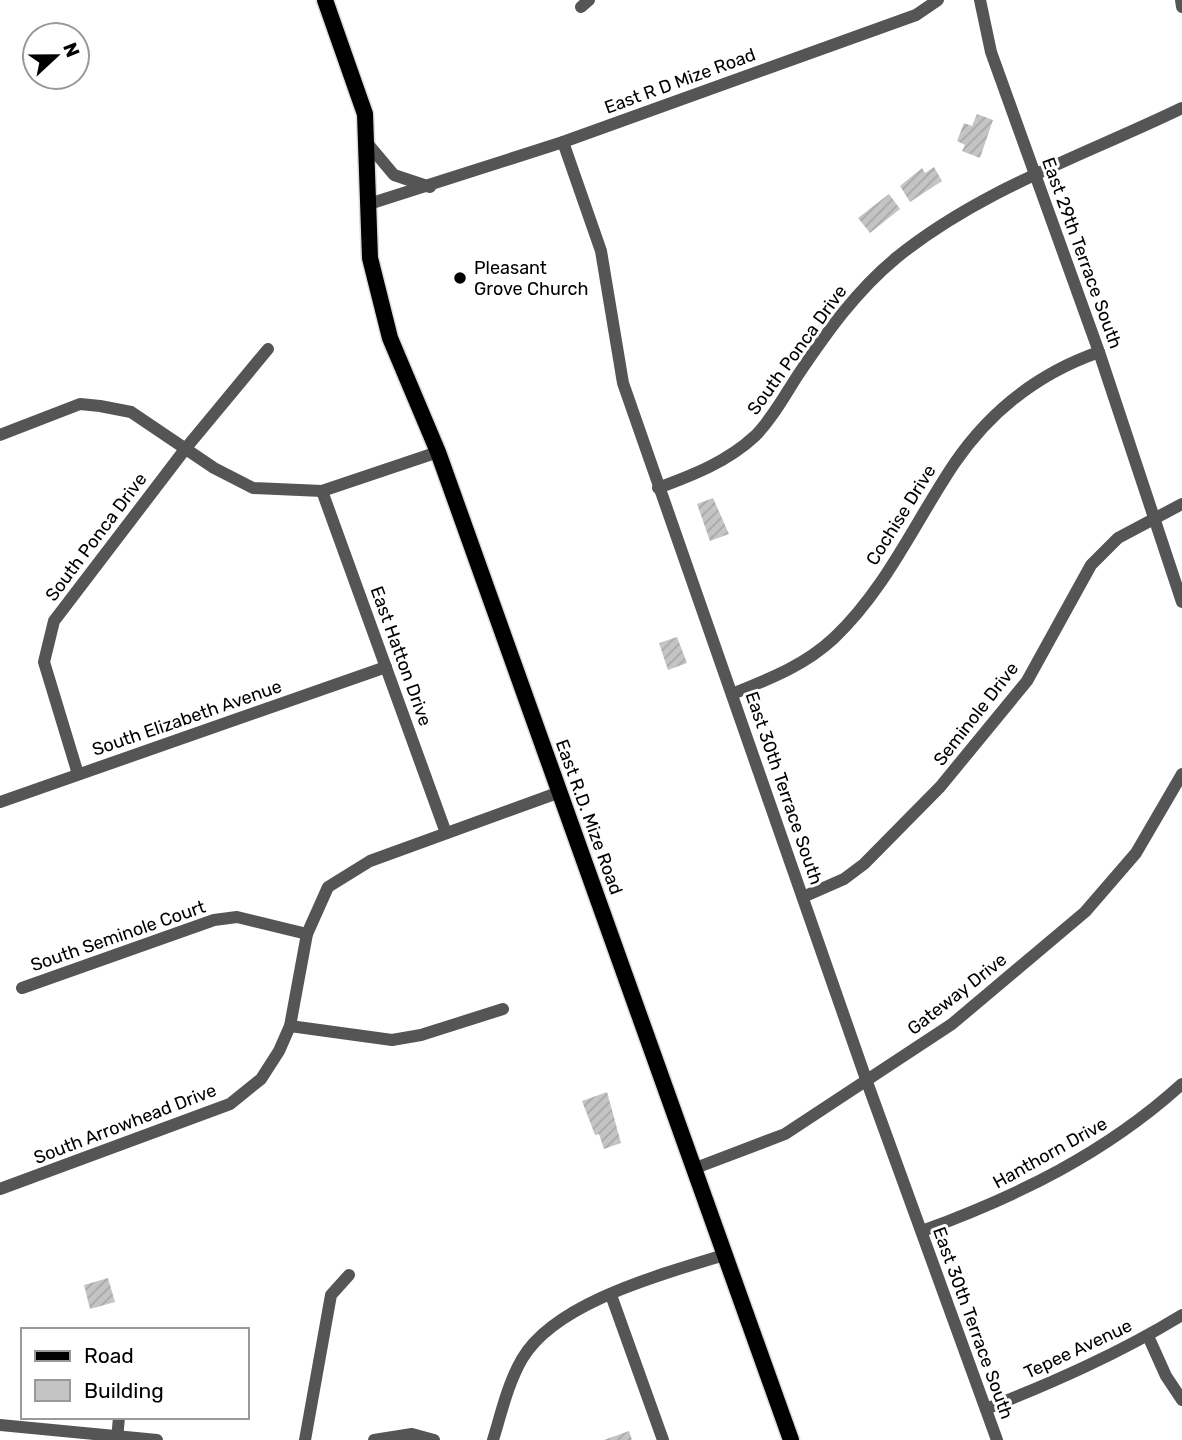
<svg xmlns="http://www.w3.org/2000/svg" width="1182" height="1440" viewBox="0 0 1182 1440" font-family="Rubik,sans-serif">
<defs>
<pattern id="building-hatch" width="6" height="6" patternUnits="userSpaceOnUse" patternTransform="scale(1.75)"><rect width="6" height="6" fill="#c4c4c4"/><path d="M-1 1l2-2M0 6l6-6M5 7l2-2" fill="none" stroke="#a7a7a7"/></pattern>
</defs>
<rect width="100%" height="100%" fill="#fff"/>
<!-- building -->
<g fill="url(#building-hatch)">
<path d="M977,114L993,120L980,158L962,151L965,145L957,141L964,123L972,126Z"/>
<path d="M934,167L942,181L910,202L900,186L922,168L925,173Z"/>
<path d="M889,194L900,209L870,233L858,218Z"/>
<path d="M713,498L729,534L710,541L697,504Z"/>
<path d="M677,637L687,663L668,670L659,643Z"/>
<path d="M607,1092L621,1143L604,1149L599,1134L595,1135L582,1101Z"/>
<path d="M108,1278L115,1302L90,1309L84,1285Z"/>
<path d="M629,1431L632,1440H604Z"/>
</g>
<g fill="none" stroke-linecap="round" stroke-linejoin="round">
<defs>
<path id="major" d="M325,0L365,114L370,258L390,338L438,452L791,1440"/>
</defs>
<!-- major casing -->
<use href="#major" stroke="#dbdbdb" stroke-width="19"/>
<!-- minor -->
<g stroke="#555" stroke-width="12">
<path d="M980,0L991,52L1099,352L1182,602"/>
<path d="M1181,0L1182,7"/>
<path d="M581,7L589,0"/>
<path d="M563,142L601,251L623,383L867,1082L997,1440"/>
<path d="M368,144L394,175L430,187"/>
<path d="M369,204L563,142L916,15L938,0"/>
<path d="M0,435L80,404L100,406L131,412L214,468L253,488L322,491L438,452"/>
<path d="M658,488C693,475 727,462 755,436C772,419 785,395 798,375C827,332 856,291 896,258C981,189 1085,155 1182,108"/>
<path d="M322,491L446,833"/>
<path d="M732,694C769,679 804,666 834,638C886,589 915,522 954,464C990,411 1039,373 1099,352"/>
<path d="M78,774L44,662L54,621L186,448L268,349"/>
<path d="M0,802L386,667"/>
<path d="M803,897L844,879L864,864L940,787L1027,681L1091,565L1118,538L1182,504"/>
<path d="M22,988L214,920L237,917L307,934"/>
<path d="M290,1026L392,1040L421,1035L503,1009"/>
<path d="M693,1169L785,1134L952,1024L1085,912L1136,853L1182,774"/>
<path d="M0,1189L230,1104L261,1079L279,1051L290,1026L307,934L328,887L370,861L560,792"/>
<path d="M922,1231C1018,1196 1106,1153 1182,1084"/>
<path d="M611,1295L663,1440"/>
<path d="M1148,1336L1166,1376L1182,1400"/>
<path d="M986,1409C1054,1382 1120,1353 1182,1315"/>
<path d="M0,1425L157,1440"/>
<path d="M117,1440L119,1417"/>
<path d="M305,1440L331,1295L349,1275"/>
<path d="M374,1440L412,1434L434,1440"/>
<path d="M493,1440C501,1414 508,1383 522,1359C555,1302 663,1274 724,1255"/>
</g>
<!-- major -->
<use href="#major" stroke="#000" stroke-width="16"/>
</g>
<!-- markers -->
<circle fill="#000" stroke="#fff" stroke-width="2.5" cx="460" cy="278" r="7"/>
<g text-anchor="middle" stroke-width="6" stroke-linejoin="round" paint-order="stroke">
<!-- street labels -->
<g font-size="18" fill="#000" stroke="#fff">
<text transform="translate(680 81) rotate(-20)" y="6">East R D Mize Road</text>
<text transform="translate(1082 253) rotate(70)" y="6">East 29th Terrace South</text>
<text transform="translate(797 350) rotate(-54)" y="6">South Ponca Drive</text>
<text transform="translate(901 515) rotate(-58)" y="6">Cochise Drive</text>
<text transform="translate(96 537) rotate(-53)" y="6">South Ponca Drive</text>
<text transform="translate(401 656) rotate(70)" y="6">East Hatton Drive</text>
<text transform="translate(976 714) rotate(-52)" y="6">Seminole Drive</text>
<text transform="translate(187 718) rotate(-19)" y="6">South Elizabeth Avenue</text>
<text transform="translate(784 788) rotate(71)" y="6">East 30th Terrace South</text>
<text transform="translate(589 817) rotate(70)" y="6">East R.D. Mize Road</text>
<text transform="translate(118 936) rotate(-19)" y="6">South Seminole Court</text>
<text transform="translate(957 994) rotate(-38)" y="6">Gateway Drive</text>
<text transform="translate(125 1124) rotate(-21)" y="6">South Arrowhead Drive</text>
<text transform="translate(1050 1153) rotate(-29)" y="6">Hanthorn Drive</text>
<text transform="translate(973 1323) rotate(70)" y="6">East 30th Terrace South</text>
<text transform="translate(1078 1349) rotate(-25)" y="6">Tepee Avenue</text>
</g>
<!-- poi labels -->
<g font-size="18" fill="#000" stroke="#fff" text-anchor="start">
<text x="474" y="274">Pleasant<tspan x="474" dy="21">Grove Church</tspan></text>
</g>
</g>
<!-- legend -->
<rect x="21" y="1328" width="228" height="91" fill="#ffffff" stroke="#999999" stroke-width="2"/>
<rect x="35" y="1351" width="35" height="10" fill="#000000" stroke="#999999" stroke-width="2"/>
<text x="84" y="1363" font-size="21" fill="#000000">Road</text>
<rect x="35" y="1380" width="35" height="21" fill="#c4c4c4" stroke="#999999" stroke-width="2"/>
<text x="84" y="1398" font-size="21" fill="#000000">Building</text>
<!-- north arrow -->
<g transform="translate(56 56) rotate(68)"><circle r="33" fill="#ffffff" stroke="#999999" stroke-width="2"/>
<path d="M0-5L12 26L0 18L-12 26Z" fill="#000000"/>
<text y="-10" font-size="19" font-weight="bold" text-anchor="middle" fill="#000000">N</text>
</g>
</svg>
